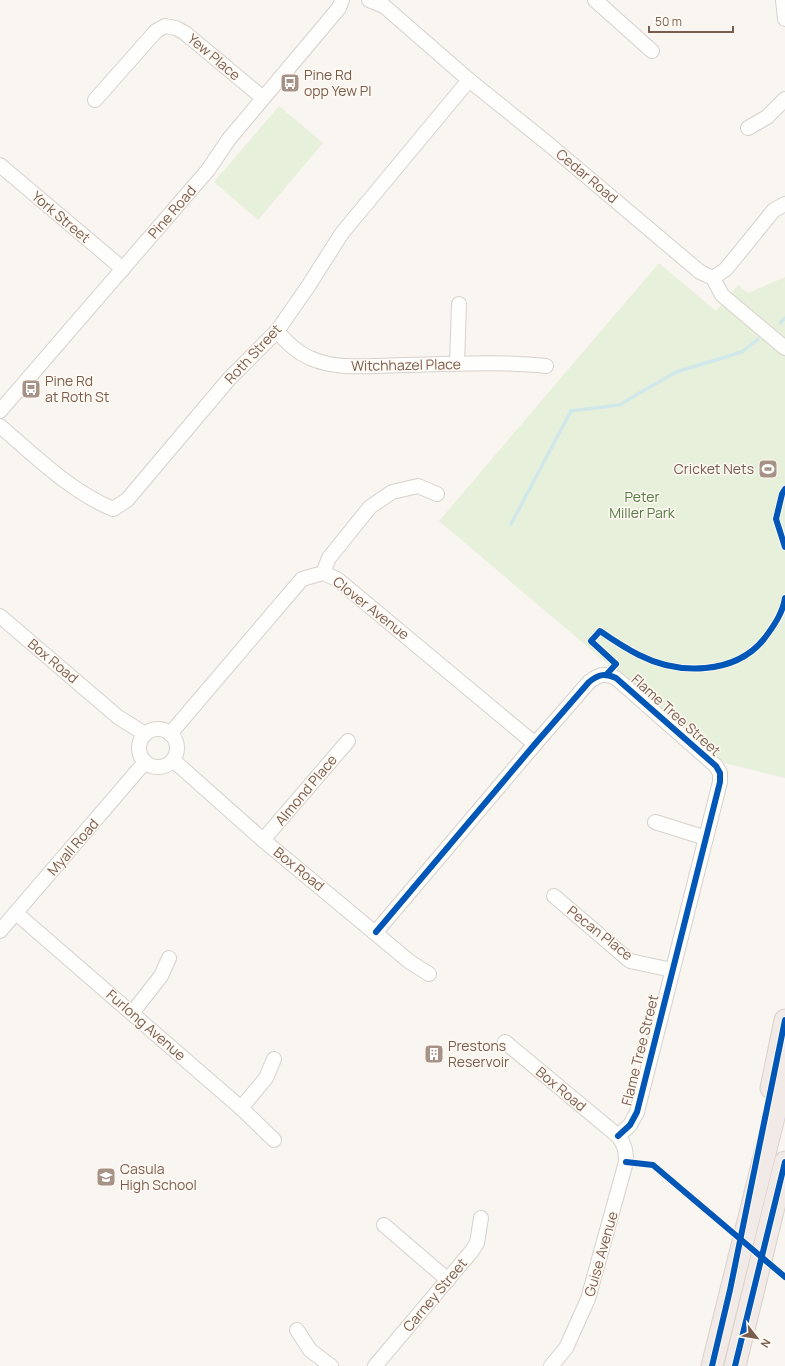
<svg xmlns="http://www.w3.org/2000/svg" width="785" height="1366" viewBox="0 0 785 1366" font-family="Manrope,sans-serif">
<rect width="100%" height="100%" fill="#f9f5f0"/>
<!-- green -->
<g fill="#e7f0db">
<path d="M279,106L323,143L258,220L214,182Z"/>
<path d="M659,263L716,311L738,285L748,293L785,277V778L725,763L439,521Z"/>
</g>
<g fill="none" stroke-linecap="round" stroke-linejoin="round">
<!-- stream -->
<g stroke="#d0e8ea" stroke-width="3.5">
<path d="M780,323L785,318"/>
<path d="M511,524L571,411L619,405L676,372L742,352L758,339"/>
</g>
<defs>
<g id="minor">
<path d="M369,0L384,6L469,80L546,142L700,272L713,278L722,295L785,348"/>
<path d="M595,0L652,51"/>
<path d="M783,0L785,19"/>
<path d="M95,100L156,31L165,26L176,28L185,33L263,98"/>
<path d="M748,128L767,117L785,99"/>
<path d="M0,165L123,269"/>
<path d="M713,278L726,269L774,210L785,204"/>
<path d="M277,331C286,342 296,352 310,358C338,371 375,365 406,365C452,364 500,361 546,366"/>
<path d="M457,363L459,304"/>
<path d="M0,411L208,170L229,139L339,8L342,0"/>
<path d="M0,426C34,455 71,492 113,509L127,500L229,379L277,331L309,285L342,233L469,80"/>
<path d="M323,573L329,558L370,507L392,492L418,486L437,494"/>
<path d="M0,616L118,717L145,734"/>
<circle cx="158" cy="748" r="19"/>
<path d="M170,734L302,579L323,573L337,579L535,744"/>
<path d="M173,760L263,840L410,962L429,974"/>
<path d="M655,822L706,838"/>
<path d="M263,840L348,741"/>
<path d="M554,896L630,961L672,970"/>
<path d="M16,913L241,1108L274,1140"/>
<path d="M0,931L145,762"/>
<path d="M376,932L535,744L589,682C599,674 605,673 616,678L716,766L720,773V782L637,1112L630,1125L618,1136"/>
<path d="M132,1013L161,976L169,958"/>
<path d="M505,1042L618,1136C625,1145 626,1151 626,1162L588,1299L566,1348L551,1366"/>
<path d="M241,1108L266,1078L274,1059"/>
<path d="M384,1225L448,1280"/>
<path d="M297,1330L310,1350L331,1366"/>
<path d="M375,1366L471,1252L477,1243L481,1218"/>
</g>
<g id="highway">
<path d="M771,1088L785,1020"/>
<path d="M712,1366L785,1073"/>
<path d="M735,1366L785,1162"/>
</g>
</defs>
<!-- minor casing -->
<use href="#minor" stroke="#d7d1cb" stroke-width="16"/>
<!-- highway casing -->
<use href="#highway" stroke="#dad1cc" stroke-width="23"/>
<!-- minor -->
<use href="#minor" stroke="#fefefd" stroke-width="14"/>
<!-- highway -->
<use href="#highway" stroke="#f2eae7" stroke-width="21"/>
<defs>
<g id="cycleway">
<path d="M785,489L782,494L776,519L785,547"/>
<path d="M607,674L616,664L591,641L600,631C613,640 625,648 639,655C678,675 735,675 764,639C773,627 783,613 785,598"/>
<path d="M376,932L535,744L589,682C599,674 605,673 616,678L716,766L720,773V782L637,1112L630,1125L618,1136"/>
<path d="M626,1162L653,1165L785,1277"/>
<path d="M712,1366L730,1290L785,1020"/>
<path d="M735,1366L785,1162"/>
</g>
</defs>
<!-- cycleway casing -->
<use href="#cycleway" stroke="#fffaf3" stroke-width="8"/>
<!-- cycleway -->
<use href="#cycleway" stroke="#0057b8" stroke-width="6"/>
</g>
<!-- icons -->
<defs>
<symbol id="bus-square" viewBox="-11 -11 22 22"><rect x="-9" y="-9" width="18" height="18" rx="4" fill="#a69286" stroke="#fffaf3"/><path d="M-5-6H5V4H4V6H2V4H-2V6H-4V4H-5ZM-3.5-4V0h7V-4ZM-3.5 1.2v1.5H-2V1.2ZM2 1.2v1.5H3.5V1.2Z" fill="#fff"/></symbol>
<symbol id="stadium-square" viewBox="-11 -11 22 22"><rect x="-9" y="-9" width="18" height="18" rx="4" fill="#a69286" stroke="#fffaf3"/><path d="M0-5a6.5 5 0 1 0 0 10a6.5 5 0 1 0 0-10ZM-3.5-1.8h7v3.6h-7Z" fill="#fff"/></symbol>
<symbol id="building-square" viewBox="-11 -11 22 22"><rect x="-9" y="-9" width="18" height="18" rx="4" fill="#a69286" stroke="#fffaf3"/><path d="M-4-6H4V6H1V3H-1V6H-4ZM-2.5-4.3h1.7v1.8h-1.7ZM.8-4.3h1.7v1.8H.8ZM-2.5-1h1.7V.8h-1.7ZM.8-1h1.7V.8H.8Z" fill="#fff"/></symbol>
<symbol id="school-square" viewBox="-11 -11 22 22"><rect x="-9" y="-9" width="18" height="18" rx="4" fill="#a69286" stroke="#fffaf3"/><path d="M0-5L7-2L0 1L-7-2ZM-4 1L0 2.5L4 1V4Q0 6-4 4Z" fill="#fff"/></symbol>
</defs>
<g fill-rule="evenodd">
<use href="#bus-square" x="279" y="72" width="22" height="22"/>
<use href="#bus-square" x="20" y="378" width="22" height="22"/>
<use href="#stadium-square" x="757" y="458" width="22" height="22"/>
<use href="#building-square" x="423" y="1043" width="22" height="22"/>
<use href="#school-square" x="95" y="1166" width="22" height="22"/>
</g>
<g text-anchor="middle" stroke-width="3" stroke-linejoin="round" paint-order="stroke">
<!-- street labels -->
<g font-size="14" fill="#7a5c4d" stroke="#fffaf3">
<text transform="translate(214 57) rotate(40)" y="5">Yew Place</text>
<text transform="translate(587 176) rotate(40)" y="5">Cedar Road</text>
<text transform="translate(172 212) rotate(-49)" y="5">Pine Road</text>
<text transform="translate(61 217) rotate(40)" y="5">York Street</text>
<text transform="translate(253 354) rotate(-47)" y="5">Roth Street</text>
<text transform="translate(406 365) rotate(-1)" y="5">Witchhazel Place</text>
<text transform="translate(371 608) rotate(38)" y="5">Clover Avenue</text>
<text transform="translate(53 661) rotate(40)" y="5">Box Road</text>
<text transform="translate(676 715) rotate(42)" y="5">Flame Tree Street</text>
<text transform="translate(306 790) rotate(-50)" y="5">Almond Place</text>
<text transform="translate(73 847) rotate(-49)" y="5">Myall Road</text>
<text transform="translate(299 869) rotate(39)" y="5">Box Road</text>
<text transform="translate(600 933) rotate(38)" y="5">Pecan Place</text>
<text transform="translate(146 1025) rotate(41)" y="5">Furlong Avenue</text>
<text transform="translate(640 1050) rotate(-76)" y="5">Flame Tree Street</text>
<text transform="translate(561 1089) rotate(40)" y="5">Box Road</text>
<text transform="translate(601 1254) rotate(-74)" y="5">Guise Avenue</text>
<text transform="translate(435 1295) rotate(-50)" y="5">Carney Street</text>
</g>
<!-- poi labels -->
<g font-size="14" fill="#7a5c4d" stroke="#fffaf3" text-anchor="start">
<text x="304" y="80">Pine Rd<tspan x="304" dy="16">opp Yew Pl</tspan></text>
<text x="45" y="386">Pine Rd<tspan x="45" dy="16">at Roth St</tspan></text>
<text x="754" y="474" text-anchor="end">Cricket Nets</text>
<text x="448" y="1051">Prestons<tspan x="448" dy="16">Reservoir</tspan></text>
<text x="120" y="1174">Casula<tspan x="120" dy="16">High School</tspan></text>
</g>
<!-- park labels -->
<g font-size="14" fill="#537a41" stroke="#fffaf3">
<text x="642" y="502">Peter<tspan x="642" dy="16">Miller Park</tspan></text>
</g>
</g>
<!-- north arrow -->
<g transform="translate(757 1338) rotate(121)" stroke="#fffaf3" stroke-width="3" paint-order="stroke">
<path d="M0-3L7 15L0 10L-7 15Z" fill="#7a5c4d"/>
<text y="-6" font-size="11" font-weight="bold" text-anchor="middle" fill="#7a5c4d">N</text>
</g>
<!-- scale -->
<path d="M649 26v6h84v-6" fill="none" stroke="#7a5c4d" stroke-width="2"/>
<text x="655" y="26" font-size="12" fill="#7a5c4d" stroke="#fffaf3" stroke-width="3" paint-order="stroke">50 m</text>
</svg>
